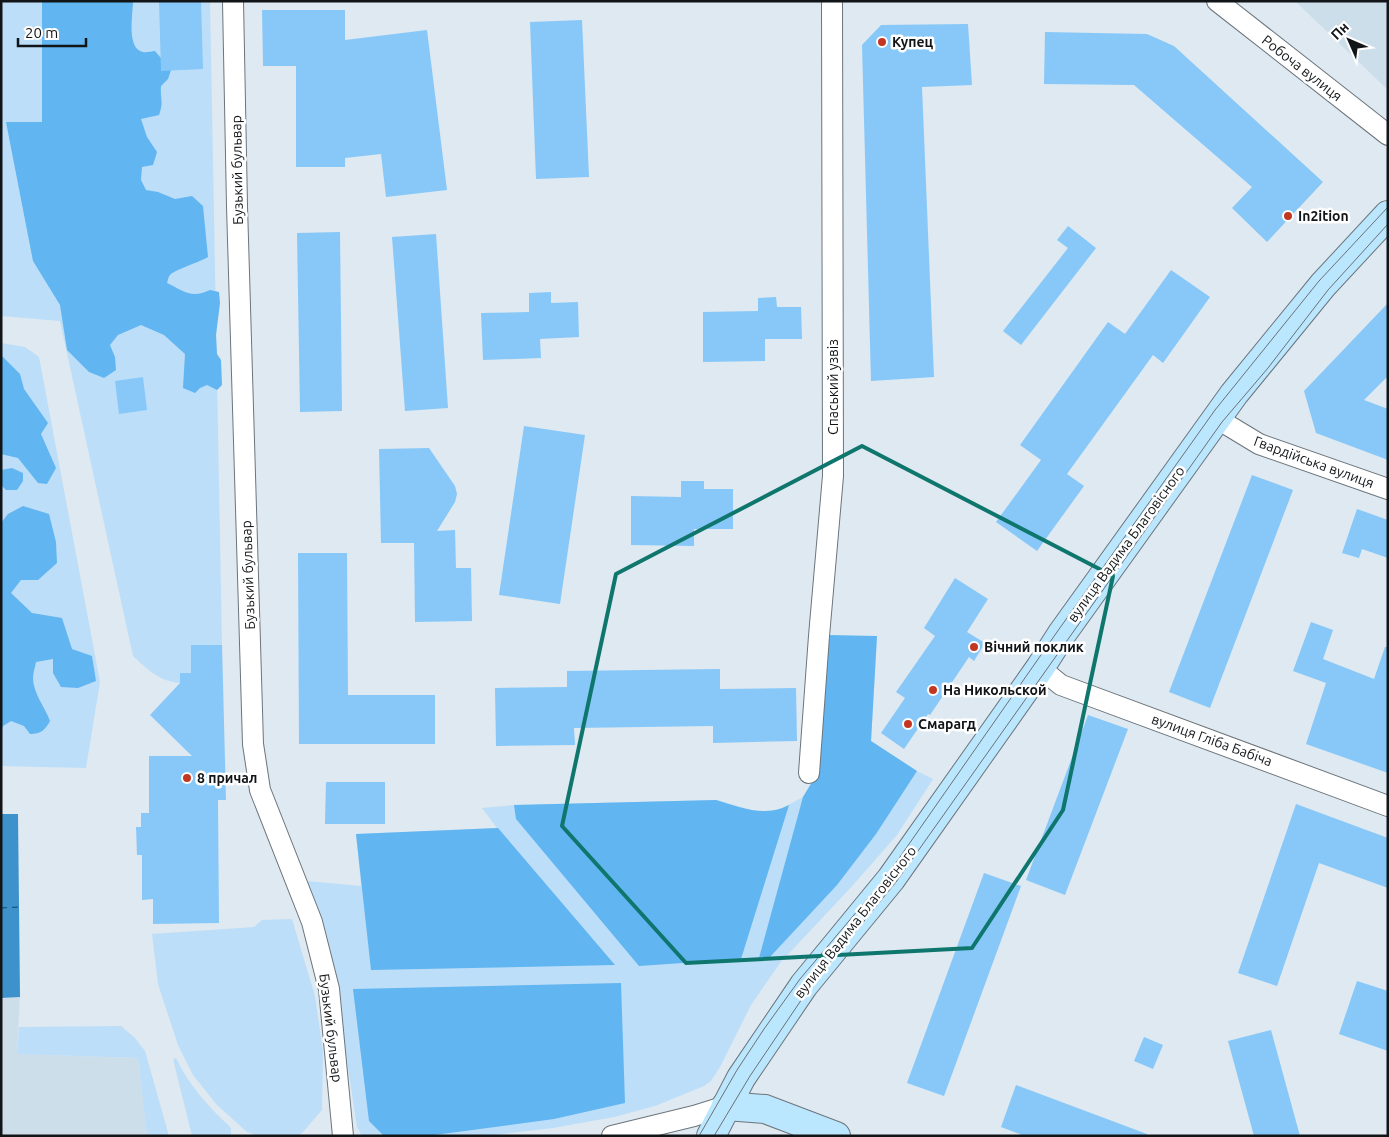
<svg xmlns="http://www.w3.org/2000/svg" width="1389" height="1137" viewBox="0 0 1389 1137" font-family="Ubuntu,sans-serif">
<rect width="100%" height="100%" fill="#dee9f1"/>
<!-- built -->
<g fill="#cddeeb">
<path d="M1295,1H1388V90Z"/>
<path d="M20,997L17,1054L138,1058L147,1136H1V998Z"/>
</g>
<!-- green -->
<g fill="#bddef8">
<path d="M1,1H210L222,645H191V673H180V683C159,681 148,670 133,656L60,321L1,316Z"/>
<path d="M1,343L25,347L39,357L100,682L86,768L1,766Z"/>
<path d="M877,636L871,741L917,771L933,779L897,835L854,884L780,963L751,1005L720,1067L711,1081L704,1086L655,1106L614,1117L553,1128L484,1136H362L357,1127L336,990L325,935L307,881L361,886L356,834L497,828L482,808L514,805L716,800L759,812L781,809L803,797L815,777Z"/>
<path d="M292,919L315,996L323,1052L322,1110L302,1133L296,1136H258L247,1132L217,1105L193,1075L178,1045L158,984L152,934L254,927L262,920Z"/>
<path d="M121,1026L135,1038L145,1051L169,1136H147L138,1058L17,1054L19,1027Z"/>
<path d="M176,1058C189,1086 209,1107 231,1128V1136H192L173,1059Z"/>
</g>
<!-- forest -->
<g fill="#61b5f0">
<path d="M42,1H133C133,14 126,49 143,52C146,53 152,51 155,51L171,70L168,79L161,86C160,100 164,101 159,115L141,119L147,137L157,152L153,165L142,167L141,180L146,190L158,192L175,199L192,196L203,206L208,257C200,262 174,270 170,275C168,277 168,280 167,283C184,291 191,299 210,290L219,292L220,303L216,335L217,354L221,360L222,385L217,390L207,385L200,388L195,393L183,388L185,354L164,335L141,325L118,335L110,345L115,357L116,370L104,378L89,372L67,350L60,305L33,261L6,122H42Z"/>
<path d="M1,355L20,374L24,389L48,423L41,434L56,468L47,484L38,483L18,458L1,454Z"/>
<path d="M12,468L23,473V481L17,490H6L1,485V470Z"/>
<path d="M23,506L49,514L56,542L57,563L38,580H21L11,593L32,613L62,618L72,649L92,656L96,681L78,688L61,687L53,673V659L36,662C35,667 33,673 33,678C33,693 45,707 50,721C45,730 41,734 30,734L24,726L11,721L3,726L1,732V523L8,514Z"/>
<path d="M828,635L877,636L871,741L917,771L876,834L837,885L769,958H759L803,797L815,777Z"/>
<path d="M716,800C740,807 765,818 789,805L741,959L639,966L516,819L514,805Z"/>
<path d="M498,828L615,965L371,970L356,834Z"/>
<path d="M621,983L625,1103L554,1119L427,1136H384L369,1121L353,989Z"/>
</g>
<!-- water -->
<path fill="#3d92cb" d="M1,814H18L20,997L1,998Z"/>
<g fill="none" stroke-linecap="round" stroke-linejoin="round">
<!-- ferry -->
<path stroke="#074b71" stroke-width="1" stroke-dasharray="6 5" stroke-linecap="butt" d="M1,908L19,907"/>
</g>
<!-- building -->
<g fill="#87c8f8">
<path d="M159,1H201L203,69L161,71Z"/>
<path d="M262,10H345V40L427,30L447,190L386,197L381,154L345,158V167H296V66H263Z"/>
<path d="M582,20L589,177L536,179L530,22Z"/>
<path d="M968,24L972,85L922,87L934,377L871,381L862,45L881,25Z"/>
<path d="M1045,32L1147,34L1174,46L1323,182L1267,242L1232,208L1252,187L1134,85L1044,84Z"/>
<path d="M1068,226L1096,248L1021,345L1003,331L1068,248L1057,240Z"/>
<path d="M340,232L342,411L300,412L297,233Z"/>
<path d="M436,234L448,408L405,411L392,237Z"/>
<path d="M1171,270L1210,297L1163,363L1153,355L1067,474L1084,486L1037,551L996,522L1041,460L1020,445L1108,322L1125,334Z"/>
<path d="M551,292V303L578,302L579,337L540,339L541,358L483,360L481,313L529,312V293Z"/>
<path d="M776,297L777,307H801L802,339H765V361L703,362V312L758,311V298Z"/>
<path d="M1388,303V376L1364,400L1388,409V460L1316,433L1304,391Z"/>
<path d="M143,377L147,410L119,414L115,381Z"/>
<path d="M524,426L585,435L560,604L499,595Z"/>
<path d="M429,448L455,486L457,494L455,502L437,531L455,530L456,568H471L472,621L415,622L414,543H381L379,449Z"/>
<path d="M1252,475L1293,490L1210,708L1169,692Z"/>
<path d="M681,481H704V489H733V529H694V546L631,545V496L681,497Z"/>
<path d="M1357,509L1388,520V558L1362,549L1359,558L1342,553Z"/>
<path d="M298,553H347L348,695H435V744H299Z"/>
<path d="M955,578L988,599L967,632L985,643L974,661L969,657L930,715L928,714L904,749L881,733L905,698L896,692L935,636L924,628Z"/>
<path d="M1311,622L1333,630L1323,659L1374,679L1385,647H1388V773L1306,744L1326,683L1293,671Z"/>
<path d="M191,645H222L226,800H218L219,923L153,924V899L142,900V855H137L136,827H141V813H149V756H192L150,715L180,683V673H191Z"/>
<path d="M720,669V689L796,688L797,741L713,743V726L574,728L575,745L496,746L495,688L567,687V671Z"/>
<path d="M1088,715L1128,729L1065,895L1026,880Z"/>
<path d="M326,782H385V824H325Z"/>
<path d="M1296,804L1388,838V888L1319,863L1277,986L1238,973Z"/>
<path d="M984,873L1021,886L944,1096L907,1083Z"/>
<path d="M1357,981L1388,991V1051L1339,1034Z"/>
<path d="M1271,1030L1300,1136H1254L1228,1041Z"/>
<path d="M1144,1037L1163,1045L1153,1069L1134,1061Z"/>
<path d="M1016,1085L1147,1134V1136H1025L1001,1127Z"/>
</g>
<g fill="none" stroke-linecap="round" stroke-linejoin="round">
<defs>
<g id="street">
<path d="M233,1L237,206L253,744L260,790L312,922L329,989L343,1136"/>
<path d="M1217,1L1388,135"/>
<path d="M1216,418L1259,444L1388,489"/>
<path d="M1040,668L1061,685L1388,806"/>
<path d="M809,773L819,636L833,476L832,1"/>
<path d="M612,1136L694,1116L726,1106"/>
</g>
<g id="secondary">
<path d="M726,1106L765,1109L836,1136"/>
<path d="M711,1136L741,1078L804,985L891,879L1040,668L1061,635L1234,394L1323,285L1388,215"/>
</g>
</defs>
<!-- street casing -->
<use href="#street" stroke="#6c757c" stroke-width="22"/>
<!-- secondary casing -->
<use href="#secondary" stroke="#6c757c" stroke-width="30"/>
<!-- street -->
<use href="#street" stroke="#fff" stroke-width="20"/>
<!-- secondary -->
<use href="#secondary" stroke="#bae6fe" stroke-width="28"/>
<!-- tram -->
<g stroke="#6b7177" stroke-width="1">
<path d="M699,1136L737,1070L764,1029L800,979L886,877L1057,632L1215,410L1319,281L1388,207"/>
<path d="M714,1136L750,1076L810,987L896,882L1222,422L1268,368L1328,290L1388,224"/>
</g>
</g>
<!-- marked area -->
<path fill="none" stroke="#0f766e" stroke-width="4" stroke-linejoin="round" d="M862,446L1113,576L1063,810L972,948L686,963L562,826L616,574Z"/>
<!-- markers -->
<g fill="#c23722" stroke="#fff" stroke-width="2">
<circle cx="882" cy="42" r="5"/>
<circle cx="1288" cy="216" r="5"/>
<circle cx="974" cy="647" r="5"/>
<circle cx="933" cy="690" r="5"/>
<circle cx="908" cy="724" r="5"/>
<circle cx="187" cy="778" r="5"/>
</g>
<g text-anchor="middle" stroke-width="5" stroke-linejoin="round" paint-order="stroke">
<!-- poi labels -->
<g font-size="14" font-weight="bold" fill="#121518" stroke="#fff" text-anchor="start">
<text x="892" y="47">Купец</text>
<text x="1298" y="221">In2ition</text>
<text x="984" y="652">Вічний поклик</text>
<text x="943" y="695">На Никольской</text>
<text x="918" y="729">Смарагд</text>
<text x="197" y="783">8 причал</text>
</g>
<!-- street labels -->
<g font-size="14" fill="#121518" stroke="#fff">
<text transform="translate(1302 68) rotate(38)" y="5">Робоча вулиця</text>
<text transform="translate(237 170) rotate(-91)" y="5">Бузький бульвар</text>
<text transform="translate(833 387) rotate(-90)" y="5">Спаський узвіз</text>
<text transform="translate(1314 462) rotate(20)" y="5">Гвардійська вулиця</text>
<text transform="translate(1126 544) rotate(-54)" y="5">вулиця Вадима Благовісного</text>
<text transform="translate(248 575) rotate(-92)" y="5">Бузький бульвар</text>
<text transform="translate(1212 740) rotate(20)" y="5">вулиця Гліба Бабіча</text>
<text transform="translate(855 922) rotate(-52)" y="5">вулиця Вадима Благовісного</text>
<text transform="translate(331 1028) rotate(83)" y="5">Бузький бульвар</text>
</g>
</g>
<!-- border -->
<rect width="1389" height="1137" fill="none" stroke="#121518" stroke-width="5"/>
<!-- north arrow -->
<g transform="translate(1349 40) rotate(315)" stroke="#ffffff" stroke-width="4" paint-order="stroke">
<path d="M0-4L9 19L0 12L-9 19Z" fill="#121518"/>
<text y="-8" font-size="14" font-weight="bold" text-anchor="middle" fill="#121518">Пн</text>
</g>
<!-- scale -->
<path d="M18 38v8h68v-8" fill="none" stroke="#121518" stroke-width="2.5"/>
<text x="25" y="38" font-size="15" fill="#121518" stroke="#ffffff" stroke-width="4" paint-order="stroke">20 m</text>
</svg>
